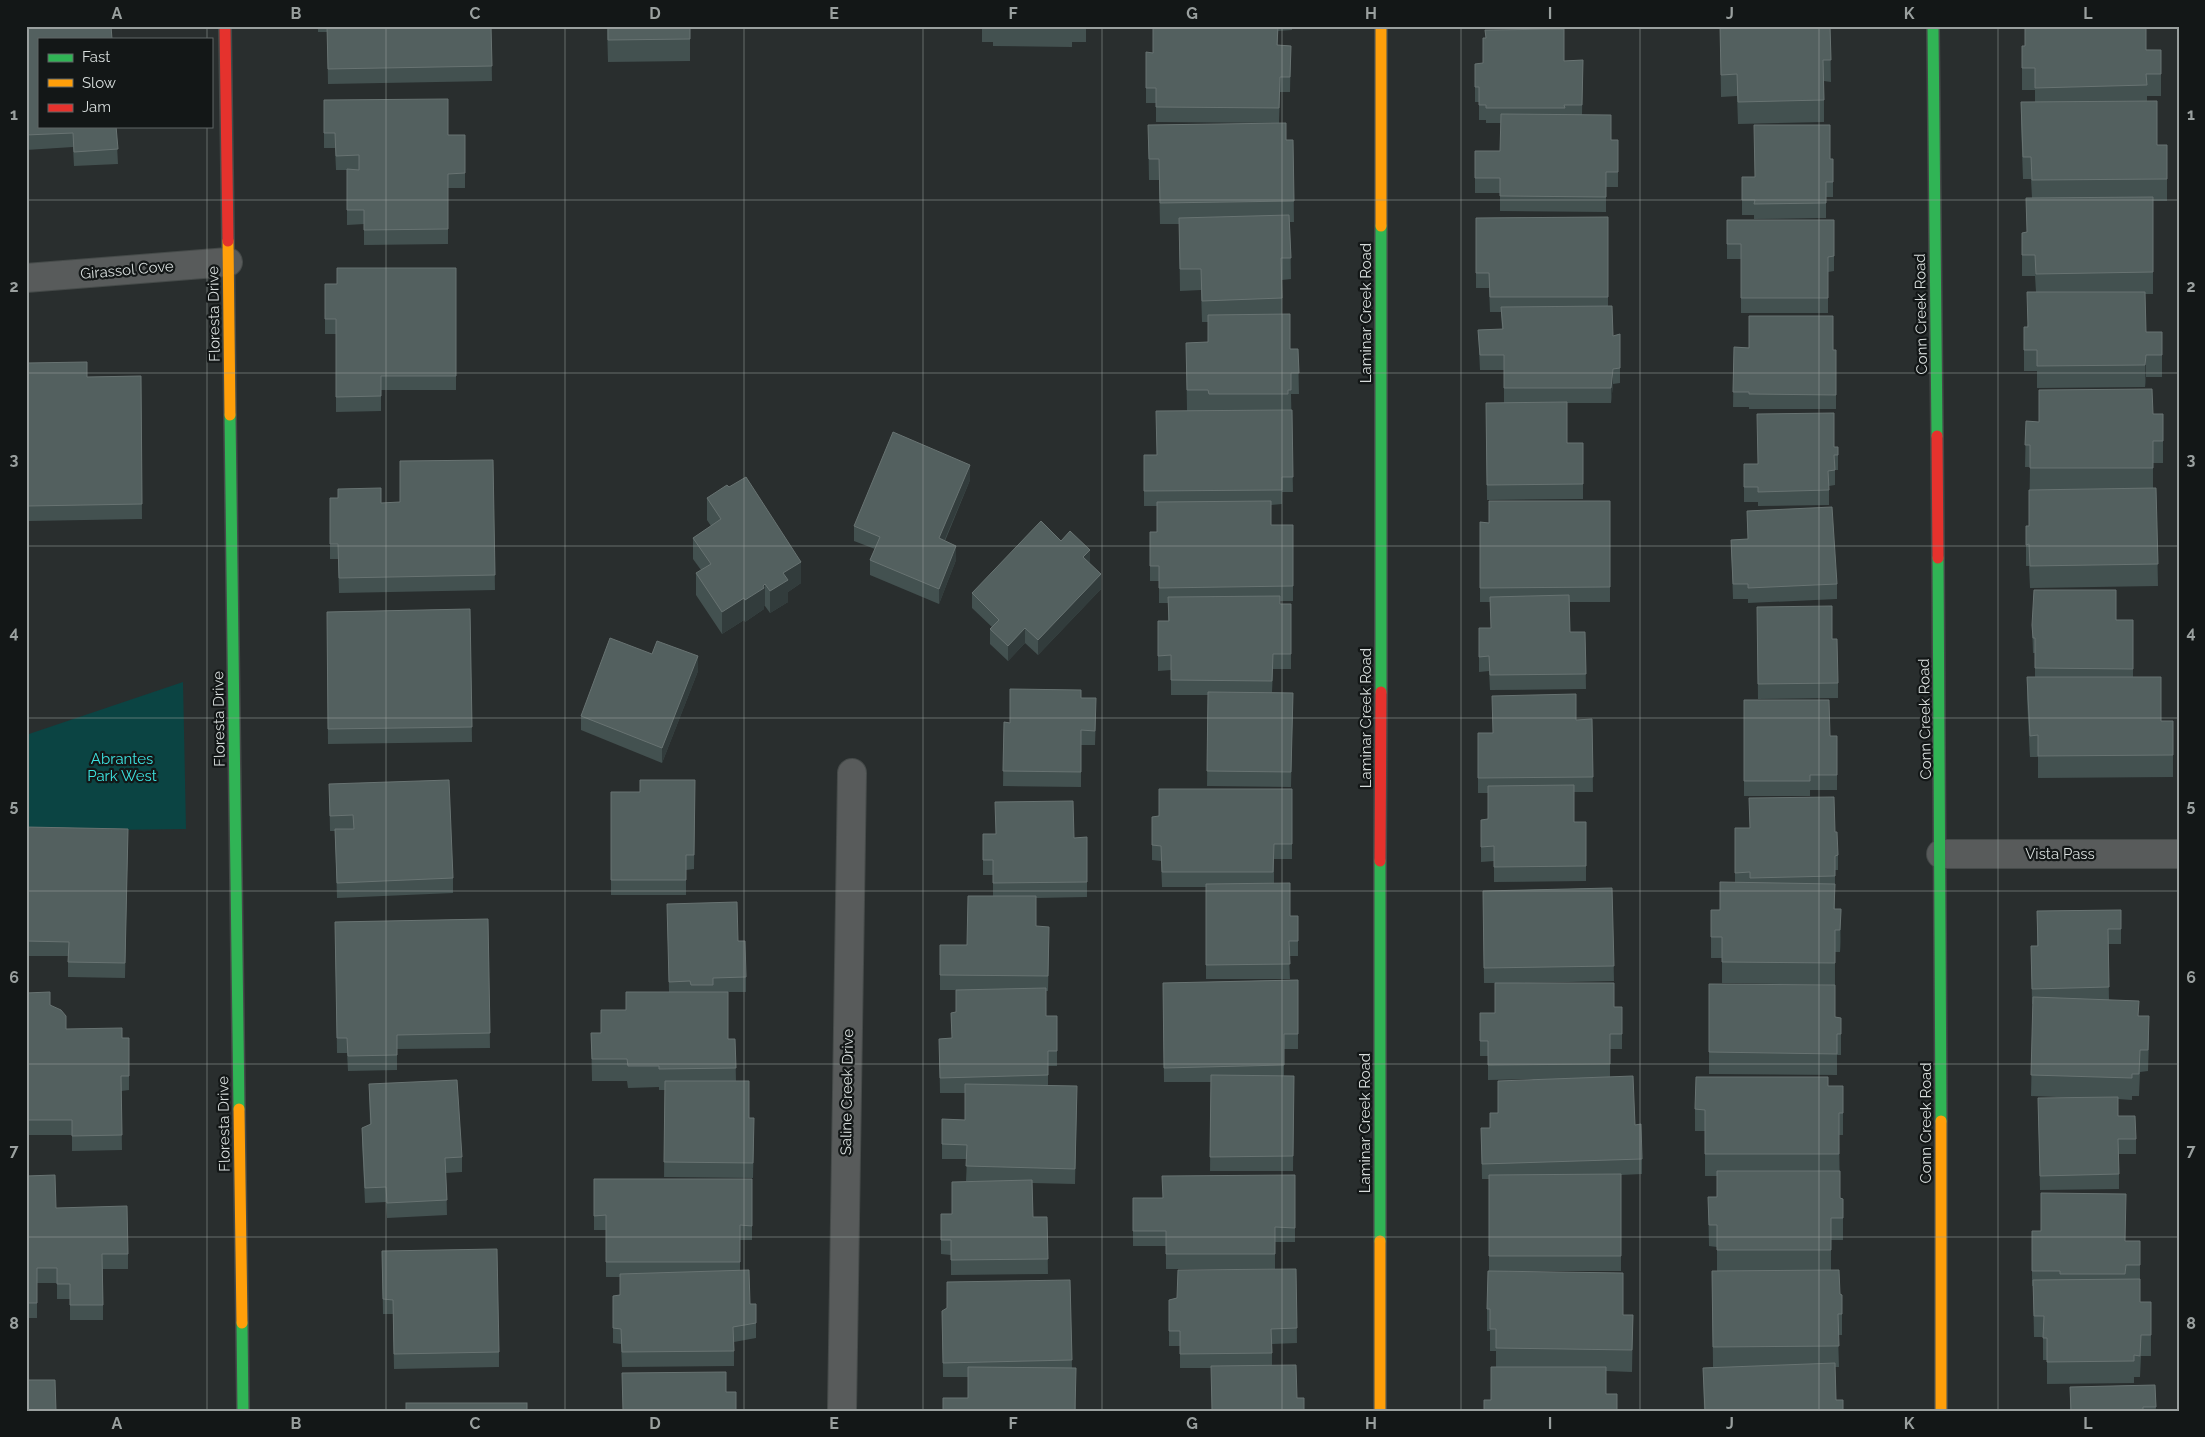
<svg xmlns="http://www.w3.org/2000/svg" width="2205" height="1437" viewBox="0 0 2205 1437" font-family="Raleway,sans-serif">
<rect width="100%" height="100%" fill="#292e2e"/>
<!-- green -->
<path fill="#0b4443" d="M183,682L186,829L26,831V735Z"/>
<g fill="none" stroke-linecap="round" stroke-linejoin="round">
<defs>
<g id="street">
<path d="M26,278L228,262"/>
<path d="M1941,854H2179"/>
<path d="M842,1411L852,773"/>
</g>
<g id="fast">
<path d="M1933,26L1937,436"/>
<path d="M230,415L239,1109"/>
<path d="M1938,558L1941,1121"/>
<path d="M1381,692V226"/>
<path d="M1380,1241V861"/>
<path d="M242,1323L243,1411"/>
</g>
<g id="slow">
<path d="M1381,226V26"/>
<path d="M228,241L230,415"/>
<path d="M239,1109L242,1323"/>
<path d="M1941,1121V1411"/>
<path d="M1380,1411V1241"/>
</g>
<g id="jam">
<path d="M225,26L228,241"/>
<path d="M1937,436L1938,558"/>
<path d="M1380,861L1381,692"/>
</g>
</defs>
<!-- street casing -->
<use href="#street" stroke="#454a49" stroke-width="30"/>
<!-- fast casing -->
<use href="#fast" stroke="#454a49" stroke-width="14"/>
<!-- slow casing -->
<use href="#slow" stroke="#454a49" stroke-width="14"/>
<!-- jam casing -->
<use href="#jam" stroke="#454a49" stroke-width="14"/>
<!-- street -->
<use href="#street" stroke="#585b5b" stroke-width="28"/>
<!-- fast -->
<use href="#fast" stroke="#30b455" stroke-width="11"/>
<!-- slow -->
<use href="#slow" stroke="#ff9f0a" stroke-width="11"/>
<!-- jam -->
<use href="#jam" stroke="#e5322d" stroke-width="11"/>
</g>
<!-- wall -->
<g fill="#435150">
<path d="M26,26L116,126L118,164L74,166L73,147L26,150Z"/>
<path d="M318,26H491L492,81L328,84L327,32H318Z"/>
<path d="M607,26H690V61L608,62Z"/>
<path d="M982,26H1086V42H1072V47L993,46V42H982Z"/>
<path d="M1153,26H1292V30L1278,31V45L1291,46L1290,92H1280L1279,123L1156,122V103H1146V52L1153,53Z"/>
<path d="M1487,26H1588L1487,28Z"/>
<path d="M1711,26H1830L1831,82L1824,81V122L1738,124L1737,96L1721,97L1720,28H1711Z"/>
<path d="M2022,46L2161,50V96H2147V101L2157,145H2167V201H2153V294H2145L2146,332H2162V377H2146L2145,387L2037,388V371H2024V327H2027L2036,292L2035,276H2022V233L2027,232L2032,198L2031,179H2023L2021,124V102H2035V90H2022Z"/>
<path d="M1583,60L1582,115L1611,140H1618V187H1606V212L1500,211V193H1475V151H1500L1501,123H1486V120H1479V102H1475V64Z"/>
<path d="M324,100L448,135H465V188H448V244L364,245V224L347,225V170H336L335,148H324Z"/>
<path d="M1148,125L1286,140H1293L1294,222H1290L1291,279L1282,280V314L1290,349H1298L1299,394H1291L1293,492H1282V504L1271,505V525H1293V601H1280V604H1291V669H1273L1272,692L1293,693L1291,787L1207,786L1208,695H1171V670L1158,671V621H1168V603H1159V581H1150V532H1157V506H1144V455H1157L1187,411L1186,343L1208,342V322H1202L1201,290L1180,291L1179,224H1160L1159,180H1149Z"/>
<path d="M1830,159H1833V197H1826V218L1754,219V215H1742V177H1755Z"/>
<path d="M1608,217V306L1613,336L1620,334V383L1613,384L1611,403H1567V443H1583V499L1487,500L1486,403H1504V370H1480L1478,330L1502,329L1501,312H1490L1489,288H1476V218Z"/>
<path d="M1727,220H1834V271L1828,272V313H1741V259H1727Z"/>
<path d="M456,268V390H381V411L336,412V334H325V284H337Z"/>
<path d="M1734,347L1836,350V409H1749V407H1733Z"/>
<path d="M27,363L87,377L141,376L142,519L28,521Z"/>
<path d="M2153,414H2163V463H2153V488H2156L2158,586L2030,588L2029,566H2026V526H2029L2030,467H2025L2026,421L2039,422Z"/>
<path d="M1834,447H1838V470H1835V485L1829,486V505L1758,506V502H1744V464H1757Z"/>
<path d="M493,460L495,590L339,593L338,559H330V498L381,503L400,502Z"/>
<path d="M970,480L945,541L956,560L939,604L870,575V560L875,549L854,541V526Z"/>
<path d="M707,498L801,583L788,592V602L770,613L765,606H764V609L745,622L744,620L722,634L696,595V573L701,570L693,559V538L711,526L707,520Z"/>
<path d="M1610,501V602H1570V632H1585L1586,689L1490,690L1489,671L1479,672V643L1491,628L1490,602H1480V522L1489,523Z"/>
<path d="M1747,511L1837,584V599L1748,603V599H1733L1731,540L1748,539Z"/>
<path d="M1061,541L1090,564L1101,589L1038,655L1025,643L1008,661L990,644V629L992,627L972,608V593Z"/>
<path d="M1757,607L1832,639L1838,683V698L1758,699Z"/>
<path d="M470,609L472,742L328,744L327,612Z"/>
<path d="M2116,620H2133V677L2161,721H2173V777L2038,778V757H2030L2027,699V677H2035V653H2033L2032,625Z"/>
<path d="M652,654L698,671L662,763L581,730V716Z"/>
<path d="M1081,698L1096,713L1095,745H1081V787L1003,786L1004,722L1010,723Z"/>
<path d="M1744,700L1830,736H1837V790H1810V796H1744Z"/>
<path d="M1592,719L1593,792H1574V822H1586V881L1494,882V861L1481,862V820L1488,819V793H1478V733H1492L1576,720Z"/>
<path d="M695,780L694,869L686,870V895H611V792H640Z"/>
<path d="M329,784L453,878V893L337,898L335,831H330Z"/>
<path d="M1292,789V859H1274V884L1290,916H1298V956H1289L1290,979H1206V887H1162L1161,861L1152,860V817Z"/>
<path d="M26,827L128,829L125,978L68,977V956H26Z"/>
<path d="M1735,828L1835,832L1838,855V870H1835V909H1841V933L1840,952H1835V985L1722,983V958H1711V910H1720L1735,882Z"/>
<path d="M983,834L1074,838L1087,837V897L1036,898V926L1049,942L1048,991H1046V1016H1057V1066H1048V1085L1077,1100L1075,1184L1032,1183L1033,1217H1047L1048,1274L951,1275V1255L941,1254V1214H952L977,1181H966L967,1159H942V1119L965,1120V1093H940L939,1039L952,1038L951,1013L956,1012L958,990H940V945H967L993,896V875H983Z"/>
<path d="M1612,888L1614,981L1518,983L1614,1007H1622V1049H1610V1077L1635,1125L1642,1159V1174L1621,1175V1271H1506L1623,1315H1633L1632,1372L1606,1371L1491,1400L1496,1367V1351H1490V1331H1487V1309L1489,1271V1179H1482L1481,1128H1490L1498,1113L1533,1079L1488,1080V1056H1480V1013H1495V983H1484L1483,891Z"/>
<path d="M667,904L738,941L746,977V992H728V1039H735L736,1081L754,1132L753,1178L664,1177L665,1090H659V1087L628,1088L627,1081H592L591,1033H601L669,992Z"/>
<path d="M2121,910V944H2108L2109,1000L2139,1016L2149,1038L2148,1071L2140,1072L2139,1096H2132V1100L2118,1099V1116L2136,1139V1154H2119V1189L2040,1190L2038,1098H2079L2031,1096L2033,1004H2032L2031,946H2037V911Z"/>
<path d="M488,919L490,1048L397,1049V1070L348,1071L347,1053H337L335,922Z"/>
<path d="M1298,980V1049H1284V1076H1294L1293,1171H1210L1211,1082H1164L1163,983Z"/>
<path d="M1709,984L1835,1017L1841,1018V1055H1837V1075L1709,1074Z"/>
<path d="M26,993L50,1005L66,1029L122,1038H129V1090L121,1091L122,1150L72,1151V1135H26Z"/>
<path d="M369,1084L462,1157V1172L446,1173L447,1215L387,1218L386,1202L365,1203L362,1143V1128L370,1125Z"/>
<path d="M1828,1086L1843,1113V1135H1839L1840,1198L1843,1199V1240H1831V1270L1840,1294L1842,1295V1335H1838L1839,1367H1835L1836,1400L1843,1411H1704L1703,1368L1713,1367L1712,1271H1717V1247L1709,1246L1708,1197H1717V1176H1705V1131H1695V1109Z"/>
<path d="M1295,1175V1242H1275V1269H1166V1246H1133V1198H1163Z"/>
<path d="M26,1176L56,1208L128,1254V1269H103V1320H70V1299H57V1283H37V1318H26Z"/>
<path d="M594,1179H752V1240H740V1270L750,1304H756V1338L734,1342V1366L622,1367L621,1344L613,1343V1296L620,1295V1277H606V1230H594Z"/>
<path d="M2032,1231L2125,1241H2140V1302H2151V1356H2141L2140,1377H2134V1383L2047,1384V1360H2043V1337H2034L2033,1286H2032Z"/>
<path d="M382,1251L499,1352V1367L394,1369L393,1314H383Z"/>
<path d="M1296,1269L1297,1343L1272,1344V1365L1297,1398L1304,1411L1211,1368H1180V1346H1169V1300Z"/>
<path d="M1070,1280L1072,1368L1076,1411L968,1398V1377H943L942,1311Z"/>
<path d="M2155,1385L2156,1411H2070V1387Z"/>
</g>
<!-- shaded-wall -->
<g fill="#323c3c">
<path d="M2146,355V377L2145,387V365Z"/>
<path d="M1613,369V384L1611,403V388Z"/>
<path d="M970,465V480L939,553V538Z"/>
<path d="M956,546V560L939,604V589Z"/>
<path d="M1090,550V565L1083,557Z"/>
<path d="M801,562V583L788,592V602L770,613V591L783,573Z"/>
<path d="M1101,574V589L1038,655V640Z"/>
<path d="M765,584V606H764V609L745,622V600Z"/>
<path d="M744,598V620L722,634V612Z"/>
<path d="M1025,628V643L1008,661V646Z"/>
<path d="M698,656V671L662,763V748Z"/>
<path d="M1841,911V933L1840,952V930Z"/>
</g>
<!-- building -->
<g fill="#53605f" stroke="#687372">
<path d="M26,26H111L112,39H39V126H116L118,149L74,152L73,133L26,135Z"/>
<path d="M327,26H491L492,66L328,69Z"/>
<path d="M608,26H690V39L608,40Z"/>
<path d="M1153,26H1278L1277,45L1291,46L1290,77H1280L1279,108L1156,107V88H1146V52L1153,53Z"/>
<path d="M1720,26H1830L1831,60H1823L1824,100L1738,102L1737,74L1721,75Z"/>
<path d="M2025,26H2146V50H2161V74H2146L2147,85L2035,88V68H2022V46H2025Z"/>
<path d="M1564,29V61L1583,60L1582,105H1564L1565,108H1486V105H1479V87H1475V64L1483,63V38H1486L1485,30Z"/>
<path d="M448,99V135H465V173L448,174V229L364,230V210H347V169L359,170V155L336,156L335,133H324V100Z"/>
<path d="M2157,101V145H2167V179L2032,180L2031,157H2023L2021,102Z"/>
<path d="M1501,114L1611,115V140H1618V172H1606V197L1500,196V178H1475V151H1500Z"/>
<path d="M1286,123V140H1293L1294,201L1160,203L1159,159H1149L1148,125Z"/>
<path d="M1754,125H1830V159H1833V182H1826V203L1754,204L1755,200H1742V177H1755Z"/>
<path d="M2153,197V272L2036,274L2035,255H2022V233L2027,232L2026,198Z"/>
<path d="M1289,215L1291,258H1281L1282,298L1202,301L1201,269H1180L1179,218Z"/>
<path d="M1608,217V297H1490L1489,273H1476V218Z"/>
<path d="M1727,220H1834V256L1828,257V298H1741V244H1727Z"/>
<path d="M337,268H456V376H381V396L336,397V319H325V284H337Z"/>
<path d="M2027,292H2145L2146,332H2162V355H2146L2145,365L2037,366V350H2024V327H2028Z"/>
<path d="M1612,306L1613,336L1620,334V368L1613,369L1611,388H1504V355H1480L1478,330L1503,329L1501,307Z"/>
<path d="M1290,314V349H1298L1299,373H1291V390H1288V394H1209L1208,390H1187L1186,343L1208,342V315Z"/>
<path d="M1749,316H1833V350H1836V395L1749,394V392H1733L1734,347L1749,348Z"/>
<path d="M87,362V377L141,376L142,504L28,506L27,363Z"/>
<path d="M2152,389L2153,414H2163V441H2153V468H2030V445H2025L2026,421L2039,422V390Z"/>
<path d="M1567,402V443H1583V484L1487,485L1486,403Z"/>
<path d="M1292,410L1293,477H1282V490L1144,491V455H1157L1156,411Z"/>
<path d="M1834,413V447H1838V455H1834L1835,470L1828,471L1829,490L1758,492V487H1744V464H1758L1757,414Z"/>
<path d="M893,432L970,465L939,538L956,546L939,589L870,560L880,537L854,526Z"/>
<path d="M493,460L495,575L339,578L338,544H330V498H338V489L381,488V503L400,502V461Z"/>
<path d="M746,477L801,562L783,573L788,580L770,591L765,584L763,586L764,588L745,600L744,598L722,612L696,573L711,564L693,538L721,519L707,498L727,485L729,487Z"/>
<path d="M2156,488L2158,564L2030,566L2029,544L2026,545V526H2029V490Z"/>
<path d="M1271,501V525H1293V586L1159,588V566H1150V532H1157V502Z"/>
<path d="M1489,501H1610V587L1480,588V522L1489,523Z"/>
<path d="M1832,507L1837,584L1748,588V584H1733L1731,540L1748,539L1747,511Z"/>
<path d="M1041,521L1061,541L1070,531L1090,550L1083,557L1101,574L1038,640L1025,628L1008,646L990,629L999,620L972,593Z"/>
<path d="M2034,590H2116V620H2133V669L2035,668V638H2033L2032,625Z"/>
<path d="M1569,595L1570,632H1585L1586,674L1490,675L1489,656L1479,657V628H1491L1490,597Z"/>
<path d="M1280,596V604H1291V654H1273L1272,681L1171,680V655L1158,656V621H1169L1168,597Z"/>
<path d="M1832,606V639H1837L1838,683L1758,684L1757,607Z"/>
<path d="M470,609L472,727L328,729L327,612Z"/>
<path d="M610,638L652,654L657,641L698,656L662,748L581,716Z"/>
<path d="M2027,677H2161V721H2173V755L2038,756V735L2030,736Z"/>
<path d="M1010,689L1081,690V698H1096L1095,731L1081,730V772L1003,771L1004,722L1010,723Z"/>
<path d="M1208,692L1293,693L1291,772L1207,771Z"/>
<path d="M1576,694V720L1592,719L1593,777L1478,778V733H1493L1492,696Z"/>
<path d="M1744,700H1829L1830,736H1837V775H1810V781H1744Z"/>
<path d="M449,780L453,878L337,883L335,829H354L353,815L330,816L329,784Z"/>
<path d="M640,780H695L694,855H686V880H611V792H640Z"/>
<path d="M1574,785V822H1586V866L1494,867V846L1481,847V820L1488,819V786Z"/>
<path d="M1159,789H1292V844H1274L1273,872H1162L1161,846L1152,845V817L1159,816Z"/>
<path d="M1834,797L1835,832H1837L1838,855L1835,856V876L1750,878V872L1735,873V828H1750L1749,798Z"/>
<path d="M1073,801L1074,838L1087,837V882L993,883V860H983V834H996L995,802Z"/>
<path d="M26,827L128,829L125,963L68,962L69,942L26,941Z"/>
<path d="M1720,882L1835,884L1834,909H1841V911L1840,930H1835V963L1722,962V937H1711V910H1720Z"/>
<path d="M1290,883V916H1298V941H1289L1290,964L1206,965V884Z"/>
<path d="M1612,888L1614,966L1484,968L1483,891Z"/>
<path d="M968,896H1036V926L1049,927L1048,976L940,975V945H967Z"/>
<path d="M737,902L738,941H745L746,977L713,978V985H691L690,981L669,982L667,904Z"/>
<path d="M2121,910V929H2108L2109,987L2032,989L2031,946H2038L2037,911Z"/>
<path d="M488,919L490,1033L397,1035V1055L348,1056L347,1038H337L335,922Z"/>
<path d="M1298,980V1034H1284V1065L1164,1068L1163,983Z"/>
<path d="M1495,983H1614V1007H1622V1034H1610V1064L1488,1065V1041H1480V1013H1495Z"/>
<path d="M1709,984L1835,985V1017L1841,1018V1034H1837V1054L1709,1052Z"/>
<path d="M1046,988V1016H1057V1051H1048V1075L940,1078L939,1039L952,1038L951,1013L956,1012V990Z"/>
<path d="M50,992V1005L61,1010L66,1016V1029L122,1028V1038H129V1076H121L122,1135L72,1136V1120H26V993Z"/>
<path d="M626,992H728V1039H735L736,1068L659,1069V1066H628L627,1059H592L591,1033H601V1010H626Z"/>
<path d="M2033,997L2139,1001L2138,1016H2149L2148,1050H2140L2139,1074H2132V1078L2031,1075Z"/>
<path d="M1211,1075L1294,1076L1293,1156L1210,1157Z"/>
<path d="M1633,1076L1635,1125L1641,1124L1642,1159L1482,1164L1481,1128H1490V1113H1498V1081Z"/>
<path d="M1696,1077H1828V1086H1843V1113H1839V1154H1705V1110L1695,1109Z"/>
<path d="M457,1080L462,1157L445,1158L447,1200L387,1203L386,1187L365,1188L362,1128L371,1124L369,1084Z"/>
<path d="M665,1081H749V1118H754L753,1163L664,1162Z"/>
<path d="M965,1084L1077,1086L1075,1169L966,1166L967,1145L942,1144V1119L965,1120Z"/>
<path d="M2118,1097V1116H2135L2136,1139H2118L2119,1174L2040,1176L2038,1098Z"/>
<path d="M1717,1171H1840V1198L1843,1199V1218H1831V1250H1717V1225H1709L1708,1197H1717Z"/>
<path d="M1621,1174V1256H1489V1175Z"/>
<path d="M55,1175L56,1208L127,1206L128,1254H102L103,1305H70V1284H57V1268H37V1303H26V1176Z"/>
<path d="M1295,1175V1228L1275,1227V1254H1166V1231H1133V1198H1163L1162,1176Z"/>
<path d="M594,1179H752V1226L740,1225V1262H606V1215L594,1216Z"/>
<path d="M1032,1180L1033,1217H1047L1048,1259L951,1260V1240H941V1214H952V1182Z"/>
<path d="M2041,1193L2126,1194L2125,1241H2140V1265H2126L2125,1274H2060V1271H2032V1231H2041Z"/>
<path d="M497,1249L499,1352L394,1354L393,1300L383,1299L382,1251Z"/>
<path d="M1296,1269L1297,1328L1271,1329L1272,1353L1180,1354V1331H1169V1300L1177,1298L1178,1270Z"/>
<path d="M749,1270L750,1304H756V1323L733,1327L734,1351L622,1352L621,1329L613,1328V1296L620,1295V1274Z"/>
<path d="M1839,1270L1840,1294L1842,1295V1314H1838L1839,1346L1713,1347L1712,1271Z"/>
<path d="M1488,1271L1623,1273V1315H1633L1632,1350L1496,1348V1329H1490V1309H1487Z"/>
<path d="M2140,1279V1302H2151V1335H2141L2140,1356L2134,1355V1361L2047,1362V1338H2043L2044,1316H2034L2033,1280Z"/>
<path d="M1070,1280L1072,1360L943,1363L942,1311L947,1308V1282Z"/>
<path d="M1835,1363L1836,1400H1843V1411H1705L1703,1368Z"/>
<path d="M1296,1365L1297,1398H1304V1411H1212L1211,1366Z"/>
<path d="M968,1367L1076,1368L1075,1411H943V1398H968Z"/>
<path d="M1491,1367H1606V1394H1617V1411H1484V1400H1491Z"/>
<path d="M726,1372V1392H736V1411H623L622,1373Z"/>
<path d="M26,1380H55L56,1411H26Z"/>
<path d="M2155,1385L2156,1407H2143V1411H2071L2070,1387Z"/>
<rect x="406" y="1403" width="121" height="8"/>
</g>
<!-- grid -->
<path fill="none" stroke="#9aa09f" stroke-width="1" stroke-opacity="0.55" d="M207,26V39M386,26V1411M565,26V1411M744,26V1411M923,26V1411M1102,26V1411M1282,26V1411M1461,26V1411M1640,26V1411M1819,26V1411M1998,26V1411M207,126V1411M26,200H2179M26,373H2179M26,546H2179M26,718H2179M26,891H2179M26,1064H2179M26,1237H2179"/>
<g text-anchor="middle" stroke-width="4.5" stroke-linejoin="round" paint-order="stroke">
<!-- street labels -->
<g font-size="15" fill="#d7dddc" stroke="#131717">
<text transform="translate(127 270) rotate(-5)" y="5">Girassol Cove</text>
<text transform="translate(1366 313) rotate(-90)" y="5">Laminar Creek Road</text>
<text transform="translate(214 314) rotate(-91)" y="5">Floresta Drive</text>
<text transform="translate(1921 314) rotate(-91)" y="5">Conn Creek Road</text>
<text transform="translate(1366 718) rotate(-90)" y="5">Laminar Creek Road</text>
<text transform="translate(219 719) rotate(-91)" y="5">Floresta Drive</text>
<text transform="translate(1925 719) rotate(-91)" y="5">Conn Creek Road</text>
<text x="2060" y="859">Vista Pass</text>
<text transform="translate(847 1092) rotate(-89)" y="5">Saline Creek Drive</text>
<text transform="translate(1365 1123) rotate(-90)" y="5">Laminar Creek Road</text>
<text transform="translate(1926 1123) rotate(-90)" y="5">Conn Creek Road</text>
<text transform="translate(224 1124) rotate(-91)" y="5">Floresta Drive</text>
</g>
<!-- park labels -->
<g font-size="15" fill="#3de3e0" stroke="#131717">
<text x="122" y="764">Abrantes<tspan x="122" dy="17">Park West</tspan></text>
</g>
</g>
<!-- border -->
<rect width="2205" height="1437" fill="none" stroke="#131717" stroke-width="55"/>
<!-- legend -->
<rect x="38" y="38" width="175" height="90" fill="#131717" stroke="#616666"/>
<rect x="48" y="54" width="25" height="8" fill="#30b455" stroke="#616666"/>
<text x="82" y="62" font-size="15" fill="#d7dddc">Fast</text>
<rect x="48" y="79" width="25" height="8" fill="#ff9f0a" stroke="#616666"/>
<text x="82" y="88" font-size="15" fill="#d7dddc">Slow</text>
<rect x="48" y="104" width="25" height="8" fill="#e5322d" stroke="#616666"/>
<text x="82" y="112" font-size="15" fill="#d7dddc">Jam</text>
<rect x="28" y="28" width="2150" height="1382" fill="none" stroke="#9aa09f" stroke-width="2"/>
<g font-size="16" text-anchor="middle" font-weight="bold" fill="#9aa09f">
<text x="117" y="19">A</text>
<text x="296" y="19">B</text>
<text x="475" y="19">C</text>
<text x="655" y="19">D</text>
<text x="834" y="19">E</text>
<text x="1013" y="19">F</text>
<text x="1192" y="19">G</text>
<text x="1371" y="19">H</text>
<text x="1550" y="19">I</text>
<text x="1730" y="19">J</text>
<text x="1909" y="19">K</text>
<text x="2088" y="19">L</text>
<text x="14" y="120">1</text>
<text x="2191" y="120">1</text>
<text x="14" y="292">2</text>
<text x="2191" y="292">2</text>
<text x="14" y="465">3</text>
<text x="2191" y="465">3</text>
<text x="14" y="638">4</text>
<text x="2191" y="638">4</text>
<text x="14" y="811">5</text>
<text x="2191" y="811">5</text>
<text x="14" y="983">6</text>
<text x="2191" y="983">6</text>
<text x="14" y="1156">7</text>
<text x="2191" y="1156">7</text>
<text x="14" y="1329">8</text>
<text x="2191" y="1329">8</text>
<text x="117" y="1429">A</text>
<text x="296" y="1429">B</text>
<text x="475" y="1429">C</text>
<text x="655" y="1429">D</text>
<text x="834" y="1429">E</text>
<text x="1013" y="1429">F</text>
<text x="1192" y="1429">G</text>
<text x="1371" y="1429">H</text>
<text x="1550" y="1429">I</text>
<text x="1730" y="1429">J</text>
<text x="1909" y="1429">K</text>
<text x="2088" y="1429">L</text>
</g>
</svg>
